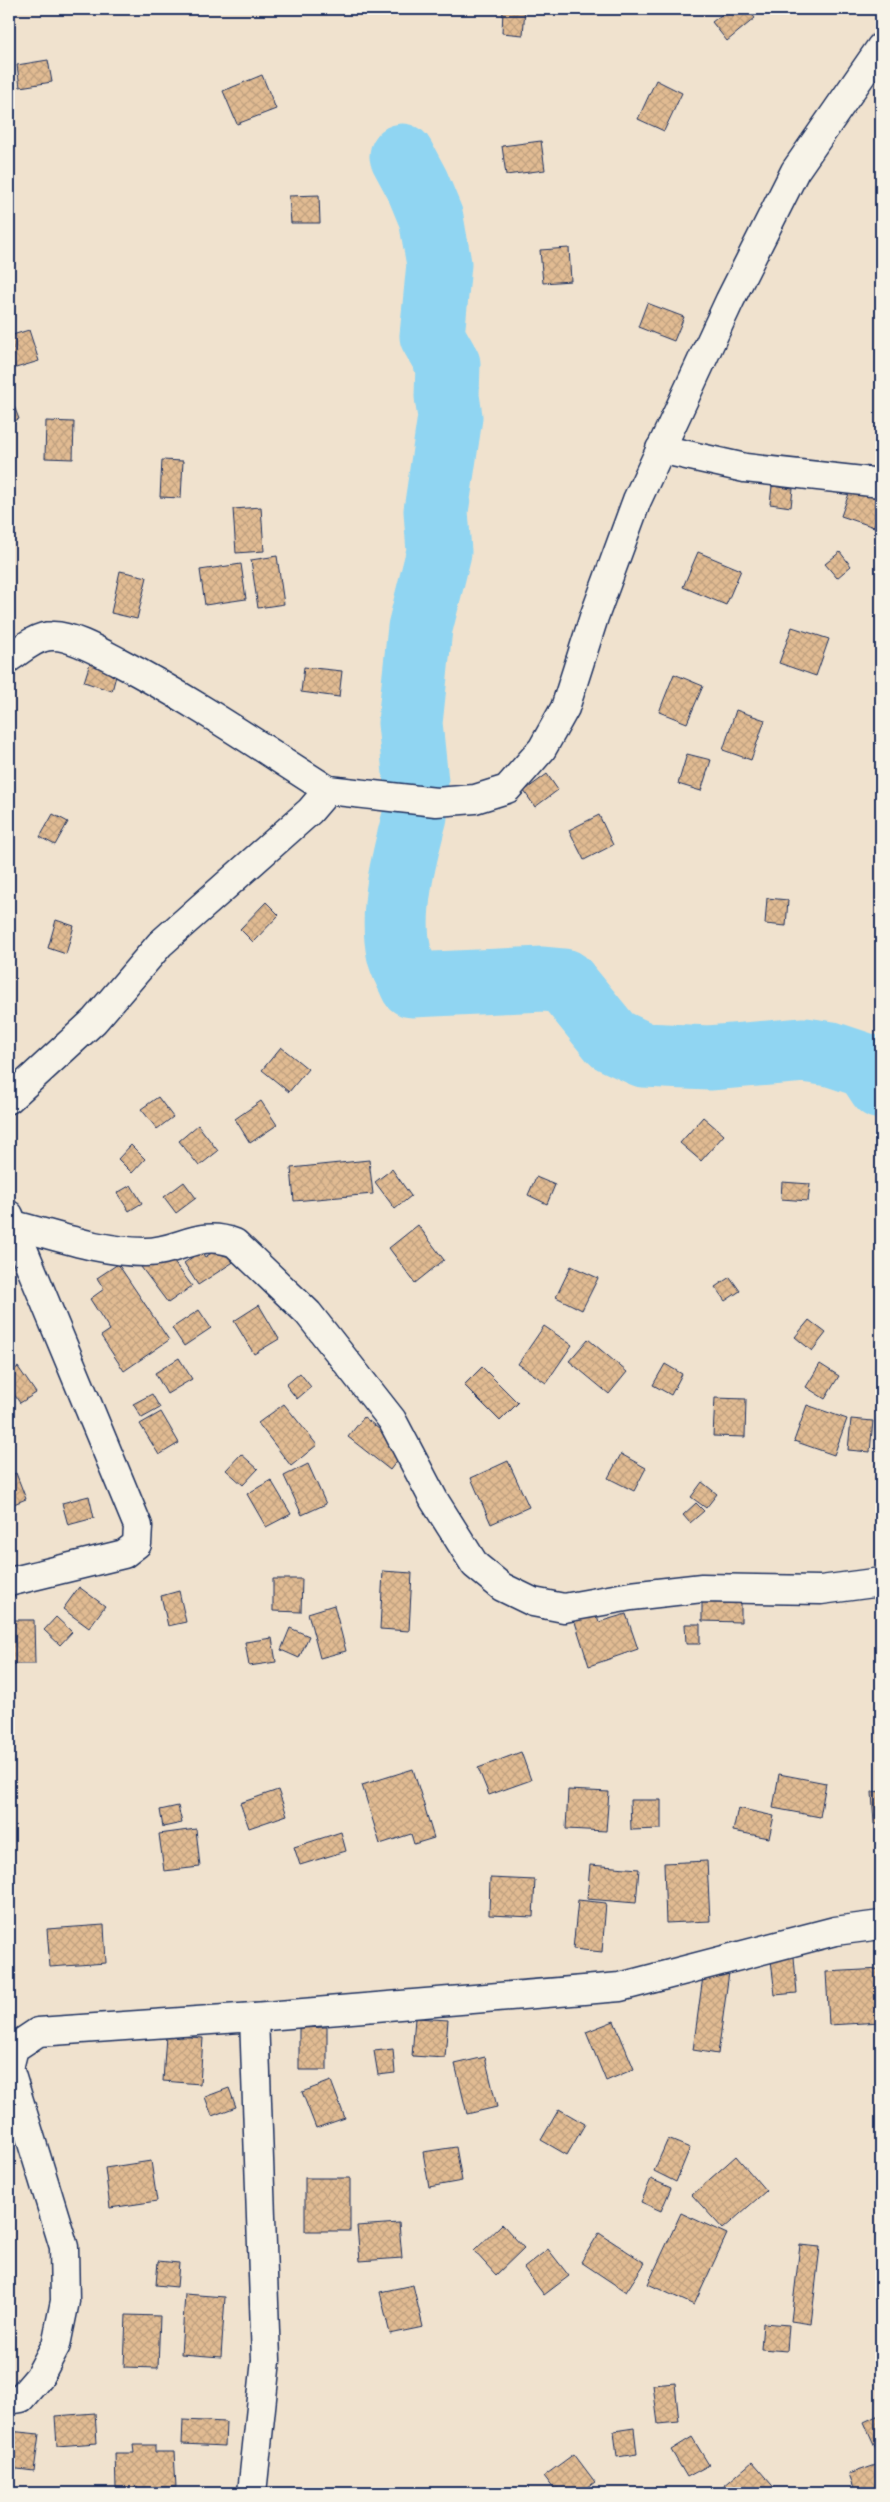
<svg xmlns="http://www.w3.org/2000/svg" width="890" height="2502" viewBox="0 0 890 2502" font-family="'Playpen Sans',sans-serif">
<defs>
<pattern id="building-cross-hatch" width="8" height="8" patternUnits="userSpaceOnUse" patternTransform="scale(1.25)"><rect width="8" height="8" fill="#e1bb92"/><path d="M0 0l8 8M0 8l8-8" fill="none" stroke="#c0a180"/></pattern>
</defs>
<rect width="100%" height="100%" fill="#f0e2ce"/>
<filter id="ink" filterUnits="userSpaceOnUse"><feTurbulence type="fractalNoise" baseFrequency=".02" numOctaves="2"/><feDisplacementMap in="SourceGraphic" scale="10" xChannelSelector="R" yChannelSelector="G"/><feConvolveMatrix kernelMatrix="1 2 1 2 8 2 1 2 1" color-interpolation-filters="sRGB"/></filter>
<g filter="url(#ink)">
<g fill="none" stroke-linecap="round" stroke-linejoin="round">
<!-- river -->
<g stroke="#90d5f2" stroke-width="65">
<path d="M402,156L417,184L431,218L439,264L432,336L448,364L447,396L450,417L436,511L439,552L420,628L410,723L416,782"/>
<path d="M415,816C404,857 390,911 399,953C401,964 408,975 412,985L543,979L564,981L612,1040L644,1055L709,1058L804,1050L831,1054L867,1066L881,1087"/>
</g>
</g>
<!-- building -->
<g fill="url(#building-cross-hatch)" stroke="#1b2f5e">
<path d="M503,9H525L523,35L502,33Z"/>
<path d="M729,9H748L755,18L727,41L712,22Z"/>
<path d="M48,60L52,82L20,87L17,65Z"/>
<path d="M262,75L276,109L237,124L223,91Z"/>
<path d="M656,80L682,93L664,131L638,119Z"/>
<path d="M541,141L545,170L506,175L502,146Z"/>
<path d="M319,195L320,223H291L289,196Z"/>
<path d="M569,248L571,281L543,283L540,250Z"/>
<path d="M647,303L684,317L674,341L638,327Z"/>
<path d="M29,330L39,361L9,370V350L13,349L9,336Z"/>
<path d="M9,393L19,419L9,423Z"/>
<path d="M46,421L74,422L73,459L45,458Z"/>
<path d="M162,460L183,461L181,498L160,497Z"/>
<path d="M772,486L793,489L791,507L770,504Z"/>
<path d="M851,488L881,499V507L874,527L841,516Z"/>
<path d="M261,507L264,551L236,553L233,509Z"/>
<path d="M698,552L741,570L726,605L683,587Z"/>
<path d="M840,552L851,566L837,578L825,564Z"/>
<path d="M277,556L284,604L258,608L251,560Z"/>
<path d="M241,564L246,599L205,605L200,570Z"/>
<path d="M120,571L147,577L137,619L111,613Z"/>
<path d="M792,627L829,639L816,676L779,663Z"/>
<path d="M91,660L118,668L112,691L84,682Z"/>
<path d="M304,667L342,671L339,697L301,692Z"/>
<path d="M674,674L703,686L687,723L659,712Z"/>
<path d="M736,710L765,720L751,760L723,750Z"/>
<path d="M687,754L711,760L701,791L678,784Z"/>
<path d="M547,774L558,790L535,807L524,791Z"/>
<path d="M53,814L68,822L55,845L40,837Z"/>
<path d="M599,815L613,845L584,860L569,830Z"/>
<path d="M767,898L788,900L786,926L765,924Z"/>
<path d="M266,902L279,915L253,942L240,929Z"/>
<path d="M56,920L74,926L66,954L48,948Z"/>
<path d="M281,1047L308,1069L289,1092L262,1070Z"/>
<path d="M158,1097L173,1117L157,1129L141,1109Z"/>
<path d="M261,1101L277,1125L250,1143L235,1119Z"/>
<path d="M703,1117L724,1135L701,1161L680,1143Z"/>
<path d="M198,1125L218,1151L199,1166L179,1141Z"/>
<path d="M131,1145L145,1159L132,1173L118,1159Z"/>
<path d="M369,1160L373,1194L294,1201L291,1168Z"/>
<path d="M392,1169L411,1196L395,1209L375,1182Z"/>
<path d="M536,1177L555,1185L547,1204L528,1195Z"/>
<path d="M184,1182L196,1198L176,1213L164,1197Z"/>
<path d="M782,1182L810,1184L808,1201L781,1199Z"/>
<path d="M131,1185L142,1203L129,1211L117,1193Z"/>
<path d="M418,1225L444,1260L415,1283L389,1248Z"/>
<path d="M225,1245L235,1261L198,1285L184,1263L201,1251L205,1257Z"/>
<path d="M164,1249L192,1286L168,1303L141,1267Z"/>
<path d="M118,1264L169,1340L124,1371L101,1336L110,1330L90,1299L104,1289L97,1278Z"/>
<path d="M571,1266L598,1278L582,1310L556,1297Z"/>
<path d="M730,1277L740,1291L725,1301L715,1287Z"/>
<path d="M259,1305L279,1339L254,1354L234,1321Z"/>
<path d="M199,1310L211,1328L184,1346L172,1328Z"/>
<path d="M809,1320L826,1333L812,1351L795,1337Z"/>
<path d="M544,1326L572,1345L546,1383L518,1364Z"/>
<path d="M588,1339L627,1372L609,1394L569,1361Z"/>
<path d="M179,1358L192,1379L167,1394L155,1373Z"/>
<path d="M665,1364L682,1374L671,1395L653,1385Z"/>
<path d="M820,1364L839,1376L825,1399L806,1387Z"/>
<path d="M18,1367L36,1393L20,1403L9,1387V1373Z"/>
<path d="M482,1367L518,1403L500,1421L464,1385Z"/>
<path d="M300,1373L311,1387L297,1399L286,1385Z"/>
<path d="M152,1394L160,1408L142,1418L133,1404Z"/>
<path d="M715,1398L746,1399L745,1437L713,1436Z"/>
<path d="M284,1404L317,1445L291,1466L258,1423Z"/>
<path d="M807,1405L847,1419L834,1455L794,1441Z"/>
<path d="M161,1412L179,1443L159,1455L140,1424Z"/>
<path d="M364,1417L405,1450L390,1470L348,1437Z"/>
<path d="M851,1419L873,1421L870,1452L848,1450Z"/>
<path d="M241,1454L258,1469L243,1485L226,1470Z"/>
<path d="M621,1454L646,1468L634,1491L608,1478Z"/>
<path d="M508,1461L529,1507L491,1524L471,1478Z"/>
<path d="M308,1464L326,1504L302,1515L284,1476Z"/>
<path d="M16,1473L26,1499L9,1506V1476Z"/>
<path d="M271,1480L291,1514L266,1527L247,1494Z"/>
<path d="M702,1482L717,1494L706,1508L691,1497Z"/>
<path d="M89,1496L94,1518L68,1525L62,1503Z"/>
<path d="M696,1503L704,1511L690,1523L683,1515Z"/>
<path d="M383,1571L412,1573L409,1631L380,1629Z"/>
<path d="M273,1579H302L301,1612L273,1611Z"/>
<path d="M79,1587L105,1606L89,1628L63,1609Z"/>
<path d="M179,1591L186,1622L168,1626L161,1596Z"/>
<path d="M702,1596H741V1622L702,1621Z"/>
<path d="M334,1605L346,1651L320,1658L308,1613Z"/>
<path d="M596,1612L599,1622L626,1614L638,1649L589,1666L574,1619Z"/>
<path d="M56,1617L72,1632L60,1645L44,1630Z"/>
<path d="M9,1620H34L35,1664H9Z"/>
<path d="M685,1624H700V1644H686Z"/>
<path d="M290,1628L309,1636L299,1658L281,1650Z"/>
<path d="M272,1638L276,1662L249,1666L245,1642Z"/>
<path d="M521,1752L531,1780L489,1795L478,1768Z"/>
<path d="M413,1769L434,1838L414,1844L411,1834L380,1844L362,1785Z"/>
<path d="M779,1774L826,1783L820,1817L773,1808Z"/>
<path d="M278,1790L287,1815L249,1828L240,1803Z"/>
<path d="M568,1790L609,1792L606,1831L566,1829Z"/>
<path d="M881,1791V1824H874L872,1792Z"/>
<path d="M630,1800H661V1829L631,1830Z"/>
<path d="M178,1806L182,1823L163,1827L160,1810Z"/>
<path d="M738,1808L774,1816L769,1838L733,1831Z"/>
<path d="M196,1829L200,1867L164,1871L159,1834Z"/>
<path d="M341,1832L346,1851L300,1865L294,1847Z"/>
<path d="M707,1861L710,1921L666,1923L664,1863Z"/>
<path d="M590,1865L639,1869L636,1903L587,1899Z"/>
<path d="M490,1878L535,1880L533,1917L489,1915Z"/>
<path d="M578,1900L606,1903L602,1952L573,1949Z"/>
<path d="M104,1925L106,1963L50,1967L47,1929Z"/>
<path d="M794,1957L797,1993L775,1995L771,1960Z"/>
<path d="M704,1969L729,1972L718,2054L693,2050Z"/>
<path d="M881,1969V2022L829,2025L826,1972Z"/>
<path d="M415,2018L448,2020L445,2058L412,2056Z"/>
<path d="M614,2021L634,2069L606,2081L586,2032Z"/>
<path d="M327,2027V2070H299V2028Z"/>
<path d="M166,2035L203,2038L200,2084L163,2081Z"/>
<path d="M393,2049L395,2073L378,2075L374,2051Z"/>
<path d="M485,2057L497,2107L467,2114L455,2064Z"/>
<path d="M331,2081L345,2118L316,2128L302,2092Z"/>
<path d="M229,2088L236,2107L212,2116L205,2097Z"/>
<path d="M559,2109L585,2124L567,2155L541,2140Z"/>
<path d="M668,2139L690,2148L676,2182L654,2171Z"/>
<path d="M456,2147L462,2181L429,2187L423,2152Z"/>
<path d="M736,2156L766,2191L723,2229L692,2195Z"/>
<path d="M151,2161L157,2201L110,2208L105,2168Z"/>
<rect x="305" y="2178" width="45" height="53"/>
<path d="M651,2179L671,2188L661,2211L641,2202Z"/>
<path d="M681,2213L727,2234L694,2305L648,2284Z"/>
<path d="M399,2223L402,2258L360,2261L357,2226Z"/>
<path d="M502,2224L524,2248L496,2275L474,2251Z"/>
<path d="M599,2233L645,2263L626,2292L581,2262Z"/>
<path d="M800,2245L820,2247L811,2324L791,2321Z"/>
<path d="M548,2249L569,2276L544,2295L524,2268Z"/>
<path d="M158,2261L179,2263L177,2287L156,2285Z"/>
<path d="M413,2285L423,2327L390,2334L380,2292Z"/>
<path d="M185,2294L225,2297L221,2357L181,2354Z"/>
<path d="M126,2315L160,2316L158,2368L124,2367Z"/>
<path d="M763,2323L789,2325L787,2351L761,2349Z"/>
<path d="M675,2383L679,2422L658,2424L653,2385Z"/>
<path d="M95,2413L97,2443L57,2446L55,2416Z"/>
<path d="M881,2414V2460L864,2422Z"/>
<path d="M183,2420L226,2422L225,2446L182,2444Z"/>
<path d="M634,2428L637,2454L617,2457L614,2431Z"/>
<path d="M9,2431L39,2434L34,2471L9,2468Z"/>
<path d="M692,2437L709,2465L687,2477L671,2450Z"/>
<path d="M133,2445H155V2452H174L176,2487L116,2488L115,2453H134Z"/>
<path d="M574,2454L595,2482L580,2493H557L544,2476Z"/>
<path d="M752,2462L778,2492L717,2493H716Z"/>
<path d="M876,2465L881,2481V2493H856L849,2474Z"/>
</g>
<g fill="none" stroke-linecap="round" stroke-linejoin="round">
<defs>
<g id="street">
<path d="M660,449L745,468L881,483"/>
<path d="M9,658C21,650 36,636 52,636C71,635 102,653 119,662C192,700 259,746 328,790"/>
<path d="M9,1099L94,1021L160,944L310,811L328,790L436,802L475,799L507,789L542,749L565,708L594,617L637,500L730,300L795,171L881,47"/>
<path d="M9,1215L138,1526L137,1544L124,1554L9,1582"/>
<path d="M14,1225C57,1236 101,1252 145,1252C179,1252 198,1229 235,1243L308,1313L392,1420L434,1500L475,1565L502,1587L533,1602L564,1608L631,1596L702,1588L821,1590L881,1582"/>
<path d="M9,2400L21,2398L39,2377L56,2345L65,2301L64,2247L9,2068L14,2048L38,2032L254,2017L620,1987L835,1931L881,1925"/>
<path d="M252,2493L266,2360L254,2017"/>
</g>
</defs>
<!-- street casing -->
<use href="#street" stroke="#1b2f5e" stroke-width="31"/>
<!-- street -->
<use href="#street" stroke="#f7f3e8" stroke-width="28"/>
</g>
</g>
<!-- margin -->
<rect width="890" height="2502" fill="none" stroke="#f7f3e8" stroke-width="30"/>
<rect x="15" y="15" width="860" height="2472" fill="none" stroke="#1b2f5e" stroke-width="2" filter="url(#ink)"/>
</svg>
